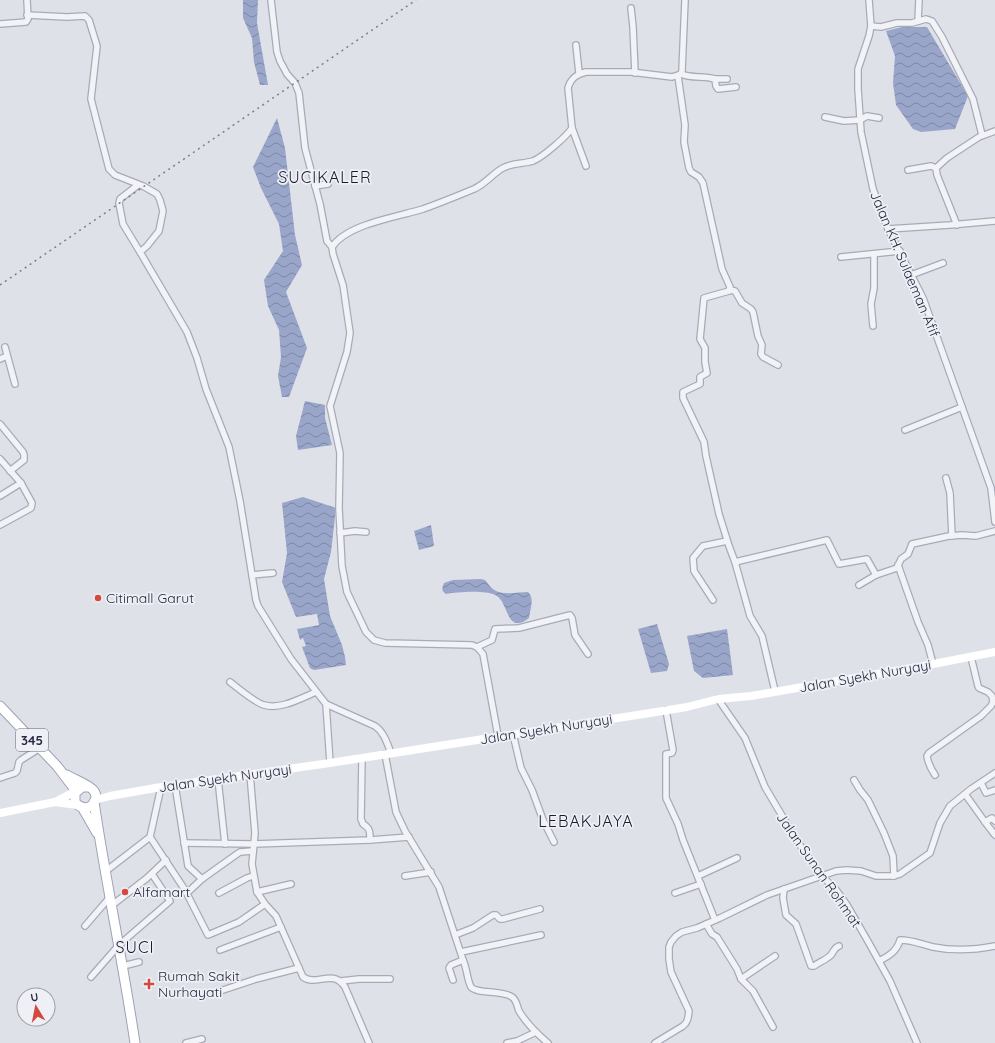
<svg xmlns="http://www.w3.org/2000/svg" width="995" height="1043" viewBox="0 0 995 1043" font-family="Quicksand,sans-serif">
<defs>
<pattern id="water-waves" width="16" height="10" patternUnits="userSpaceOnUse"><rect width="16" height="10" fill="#99a6ca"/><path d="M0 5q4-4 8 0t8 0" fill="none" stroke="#7d87a6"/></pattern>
</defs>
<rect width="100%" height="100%" fill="#dfe1e9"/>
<!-- water -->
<g fill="url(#water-waves)">
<path d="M243,0H258L257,23L268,85H260L254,62L252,38L243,18Z"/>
<path d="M902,27H927L968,96L955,129L921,132L913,129L896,105L893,83L895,56L886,31Z"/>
<path d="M277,118L285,148L295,235L302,265L286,292L307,348L289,397H282L278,376L281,357L279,330L268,306L264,280L283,251L279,224L261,188L253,167Z"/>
<path d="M305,401L325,405V418L332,445L298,450L296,436Z"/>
<path d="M303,497L336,508L331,552L324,579L330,616L342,645L345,657L346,665L314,670L310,668L302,647L306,646L303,638L300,640L297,629L319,625L317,614L296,617L282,582L287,553L282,503Z"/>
<path d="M431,525L434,546L419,550L414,531Z"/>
<path d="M481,579L485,580C488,583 490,587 493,589C501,596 518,592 528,592C535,598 530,610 529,618C509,634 508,608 500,599C499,597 497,596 495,595C485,590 458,592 446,594C441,591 442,588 444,583L453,580Z"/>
<path d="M657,624L669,664L667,671L651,673L638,629Z"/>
<path d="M727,629L733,675L703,678L694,671L687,636Z"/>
</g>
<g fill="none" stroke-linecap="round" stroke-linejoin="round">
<defs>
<g id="minor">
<path d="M271,0L277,52L280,61L287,74L295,83L299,93L305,148L320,204L327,241L332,247"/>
<path d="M869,0L871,26L869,36L858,69V89L861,132L873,189L888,229L923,298L991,488L995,522"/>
<path d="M631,8L633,27L635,73"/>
<path d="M27,15L67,17L85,16L89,20L97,46L91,99L109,169L115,175L143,186L157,194L160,200L163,211L159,231L147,246L140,252L187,332L197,358L206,389L229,447L240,501L256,600L258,606L291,659L326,704L375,726C384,732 387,743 391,753"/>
<path d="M918,21L919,0"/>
<path d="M0,24L26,22L28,19L27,0"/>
<path d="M871,26L881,27L897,23H912L926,19L932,21L942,37L973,99L982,135"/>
<path d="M576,45L579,73"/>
<path d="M681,74C692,79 704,75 715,79L716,86L718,89L736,87"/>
<path d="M678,76L685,125L684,142L689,168L691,172L699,177L703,183L722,269L730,287L729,291L704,298L700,339L705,348V362L707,373L700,377V384L683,392V398L704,442L706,456L719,514L729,546L735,562L750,616L762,636L775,691"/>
<path d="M715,79H727"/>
<path d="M825,117L844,121L860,120L867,116L879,118"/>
<path d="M572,128L586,166"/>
<path d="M908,170L931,166L936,168"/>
<path d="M138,185L120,199L119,203L123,224L140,252"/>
<path d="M315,186L328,184"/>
<path d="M957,225L937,175L936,168L947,158L979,137L995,131"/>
<path d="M888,229L950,225L995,221"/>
<path d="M841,257L900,251"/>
<path d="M911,275L943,263"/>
<path d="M730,290L735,291L742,303L751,309L753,312L758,336L762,345L761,354L763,357L778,365"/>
<path d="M873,326L871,304L874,288V254"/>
<path d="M5,347L15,384"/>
<path d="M0,359L7,356"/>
<path d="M0,424L23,452L24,455V460L10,471"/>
<path d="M905,430L962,407"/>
<path d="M0,459L21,483L32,503L31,508L0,525"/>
<path d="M946,478L950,493L952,536"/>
<path d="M0,496L21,483"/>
<path d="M340,533L355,531L366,532"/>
<path d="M735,562L827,540L839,564L867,559L876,575"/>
<path d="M898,565L918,622L928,645L933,664"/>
<path d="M252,575L273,573"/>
<path d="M859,585L876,575L897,568L901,559L908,554L912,544L949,536L962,535L976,536L995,531"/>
<path d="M713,600L694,571L693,558L703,546L727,541"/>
<path d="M477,647L492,640L495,629L519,628L570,615L572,618L575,635L588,654"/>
<path d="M230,682C239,689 254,702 264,705C281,710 301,698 316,692"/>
<path d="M718,699L745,738L765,787L797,841L822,876L837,891L847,905L870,945L890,981L917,1043"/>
<path d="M326,704L330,763"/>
<path d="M666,710L673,750L672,753L666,754V798L678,824L683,840L715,920"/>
<path d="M513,734L521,768L532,790L543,820L554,842"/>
<path d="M498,736L483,654L477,647L472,645L385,643L374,640L366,632L347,592L342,566L339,508L340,453L330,406L347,352L350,333L343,285L333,254L332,247C347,224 397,217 423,209C440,203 457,196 474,189C487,183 493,173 503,168C512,163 523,164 533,161C543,157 567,136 572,128L568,88C571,78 577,74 586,72H631L672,77L681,74L682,71L685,0"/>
<path d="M385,754L396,812L405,831L439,887L463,960C467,968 467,980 471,987C476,994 503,990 512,997C517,1000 517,1007 519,1011C527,1024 536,1033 548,1043"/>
<path d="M250,774L255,833L252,864L257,892L265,904L276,916L303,977C316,987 333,968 345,987L369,1043"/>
<path d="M935,775C931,769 928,764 927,756L929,753L981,716L991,706L993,702L992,696L988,692L979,688L978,686L971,657"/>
<path d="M0,778L15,773L17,771L19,762L21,760L40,748"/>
<path d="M218,779L225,844"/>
<path d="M854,780L860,790L868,800L884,833L893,856L894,876"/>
<path d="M981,783L986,793L995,790"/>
<path d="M175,785L188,866L202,879"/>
<path d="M965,794L985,822L992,818L995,821"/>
<path d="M985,822L995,835"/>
<path d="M150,837L185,890L208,935L239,922L265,904"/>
<path d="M370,840L409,837"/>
<path d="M184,843L253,844L370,840C370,832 370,828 363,824L361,819L362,758"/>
<path d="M106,871L150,837L161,787"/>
<path d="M405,876L431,872"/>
<path d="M698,876L737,858"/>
<path d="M784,889L783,898L786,915L796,924L811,966H814C819,962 826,960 831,955C834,951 834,948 839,946"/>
<path d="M257,892L291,884"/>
<path d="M187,893L202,879L237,854L240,852L253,851"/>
<path d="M219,893L247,878L253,876"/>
<path d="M675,893L701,884"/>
<path d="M111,906L147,878L166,860"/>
<path d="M706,924L712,934L717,937L737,969L741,979L753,991L773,1027"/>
<path d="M85,926L110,897"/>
<path d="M455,935L473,928L493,915H496L500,919H503L540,909"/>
<path d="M220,950L281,927"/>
<path d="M461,952L541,935"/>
<path d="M879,961C889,956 897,951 900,940C912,940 921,944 933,947C953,951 975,950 995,946"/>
<path d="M123,966L139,962"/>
<path d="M91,977L119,945L170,901L152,874"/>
<path d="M741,979L775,956"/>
<path d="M453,980L449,968L451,965L463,960"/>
<path d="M341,981L359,979H390"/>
<path d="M217,992L256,979L299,968"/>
<path d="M186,1043L202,1039"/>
<path d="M507,1043L517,1041L534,1033"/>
<path d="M655,1043L683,1026C688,1022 688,1018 689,1011L671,972L669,959V947L671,942L676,936L682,932L697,928L720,918L767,895L836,871L847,870L861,871L876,876H894L900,874L930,853L940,823L950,806L971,789L995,773"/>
</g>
<g id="primary">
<path d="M0,706L57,766L76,791"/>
<path d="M67,775C73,779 90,785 94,791C102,803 85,815 75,802V793L82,787H88"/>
<path d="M94,802C106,883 123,962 135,1043"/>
<path d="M82,807L97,833"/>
</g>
</defs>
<!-- minor casing -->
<use href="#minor" stroke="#a8aab7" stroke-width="8"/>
<!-- primary casing -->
<use href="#primary" stroke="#9ea2b5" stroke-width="11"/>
<!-- minor -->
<use href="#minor" stroke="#f2f3f7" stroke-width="5.5"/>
<!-- secondary -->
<g stroke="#fff" stroke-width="8">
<path d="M95,800L110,796L161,787L330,763L650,713L687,707L718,699L751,696L923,666L995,652"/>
<path d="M55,802L76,791"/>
<path d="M0,813L55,802L77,805"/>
</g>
<!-- primary -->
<use href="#primary" stroke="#fff" stroke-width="9"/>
<!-- rail -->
<path stroke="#787d93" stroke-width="1.5" stroke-dasharray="2 4" stroke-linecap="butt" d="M0,285L416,0"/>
</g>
<!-- markers -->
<g fill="#d3493f" stroke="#eff0f6" stroke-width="1.5">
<circle cx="98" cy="598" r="4"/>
<circle cx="125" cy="892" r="4"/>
<path d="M147 978h4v4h4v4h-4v4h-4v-4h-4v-4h4z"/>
</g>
<g text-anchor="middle" stroke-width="3.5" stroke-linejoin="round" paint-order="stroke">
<!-- shield labels -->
<rect fill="#eff0f6" stroke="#636677" stroke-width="1" x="16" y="729" width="32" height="22" rx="3"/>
<g font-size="13" font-weight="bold" fill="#272b41">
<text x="32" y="745">345</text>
</g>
<!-- street labels -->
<g font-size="14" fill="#272b41" stroke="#eff0f6">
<text transform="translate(905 264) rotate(67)" y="5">Jalan KH. Sulaeman Afif</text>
<text transform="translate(865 676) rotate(-10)" y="5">Jalan Syekh Nuryayi</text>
<text transform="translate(546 729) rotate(-9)" y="5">Jalan Syekh Nuryayi</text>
<text transform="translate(225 778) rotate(-8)" y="5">Jalan Syekh Nuryayi</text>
<text transform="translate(819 870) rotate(55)" y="5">Jalan Sunan Rohmat</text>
</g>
<!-- poi labels -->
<g font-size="14" fill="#272b41" stroke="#eff0f6" text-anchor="start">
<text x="106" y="603">Citimall Garut</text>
<text x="133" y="897">Alfamart</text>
<text x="158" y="981">Rumah Sakit<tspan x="158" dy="16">Nurhayati</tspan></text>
</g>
<!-- quarter labels -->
<g font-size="16" letter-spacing="1" fill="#1a1d32" stroke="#eff0f6">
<text x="325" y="183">SUCIKALER</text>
<text x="586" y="827">LEBAKJAYA</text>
<text x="135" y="953">SUCI</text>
</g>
</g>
<!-- north arrow -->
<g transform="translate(36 1007) rotate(350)"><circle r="19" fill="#eff0f6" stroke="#9fa1ae"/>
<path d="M0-3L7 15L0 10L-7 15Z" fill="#d3493f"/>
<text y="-6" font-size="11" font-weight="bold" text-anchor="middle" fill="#272b41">U</text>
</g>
</svg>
